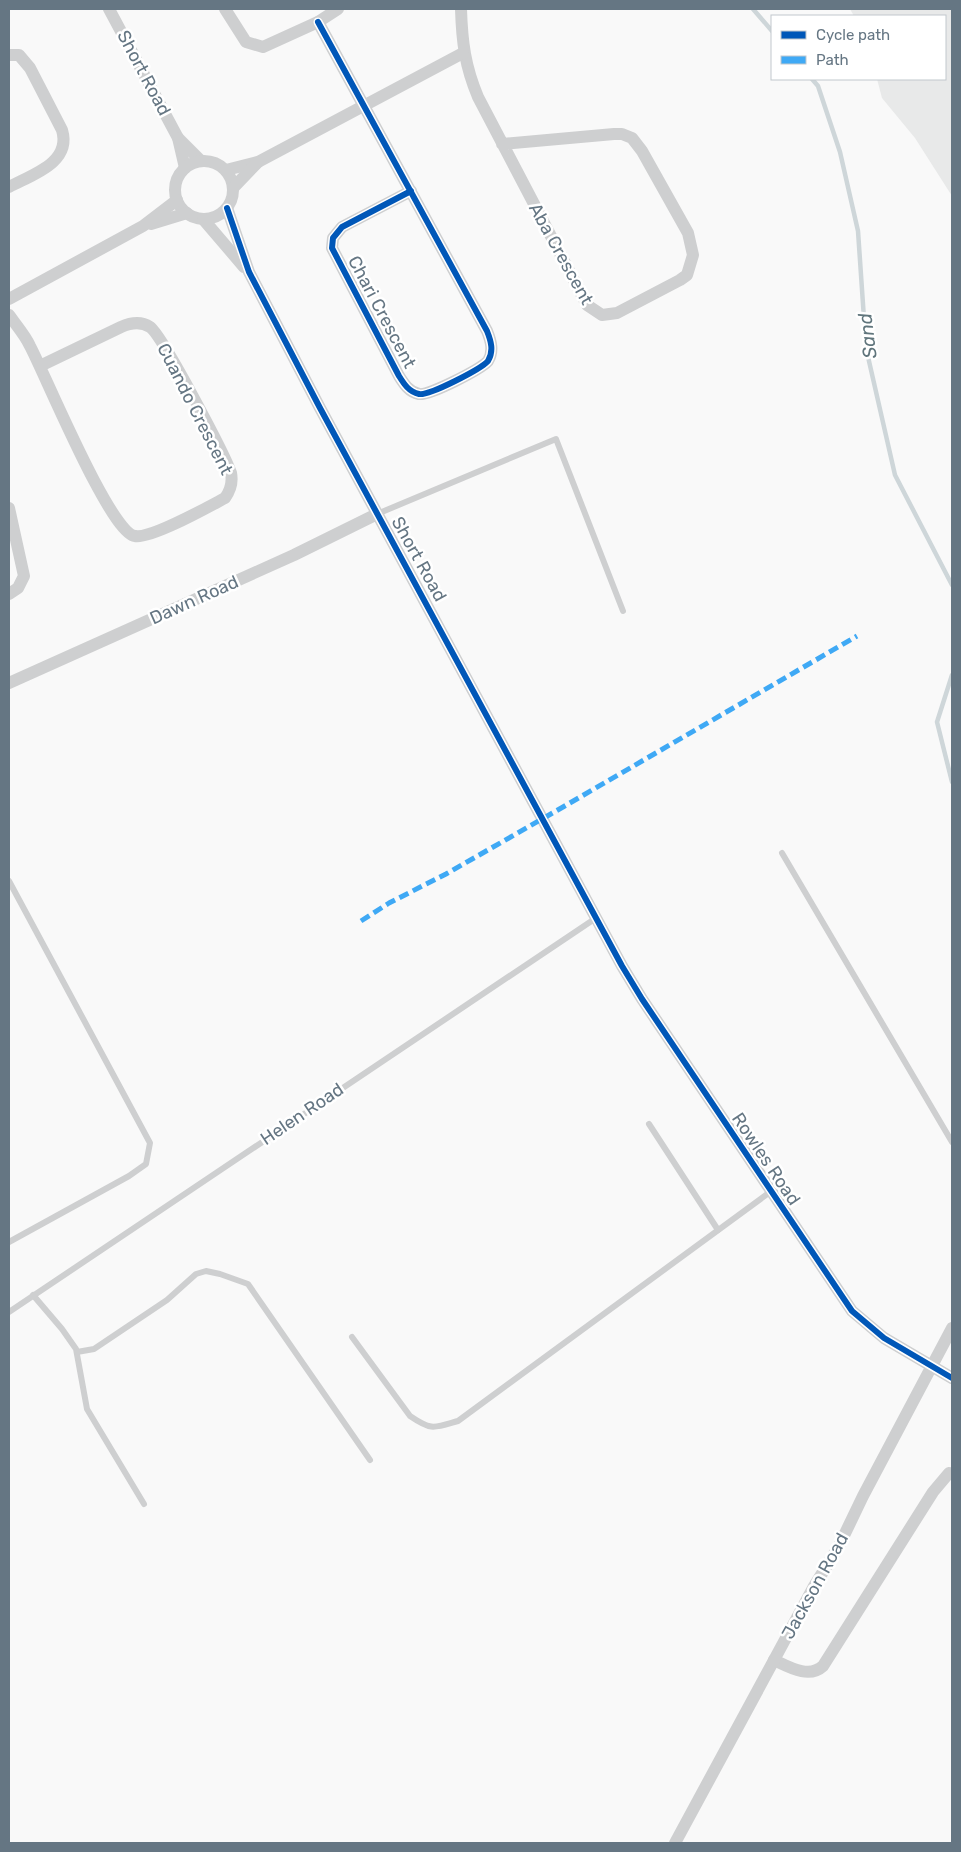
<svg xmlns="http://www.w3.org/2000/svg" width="961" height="1852" viewBox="0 0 961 1852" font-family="Rubik,sans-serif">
<rect width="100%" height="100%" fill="#f9f9f9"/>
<!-- built -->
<path fill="#e8e9e9" d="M850,9H952V196L915,138L882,98L877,79H945V16H854Z"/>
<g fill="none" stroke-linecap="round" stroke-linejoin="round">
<!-- stream -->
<g stroke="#ced6d9" stroke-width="4.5">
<path d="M753,9L772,31"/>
<path d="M812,79L818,86L840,152L858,231L866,348L895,475L952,585"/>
<path d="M952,675L937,722L952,782"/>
</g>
<!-- lane -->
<g stroke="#cecfd0" stroke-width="6">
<path d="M377,514L556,439L623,611"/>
<path d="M782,853L952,1142"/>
<path d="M9,881L150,1143L146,1164L129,1176L9,1242"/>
<path d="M649,1124L718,1230"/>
<path d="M33,1295L62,1329L76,1349L87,1409L144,1504"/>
<path d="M9,1312L596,918"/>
<path d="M352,1337L410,1416C432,1431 434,1428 458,1421L770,1192"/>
<path d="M77,1352L94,1349L167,1300L196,1274L206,1271L220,1274L248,1284L370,1460"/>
</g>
<!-- street -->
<g stroke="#cecfd0" stroke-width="12">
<path d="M109,9L178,138L185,168"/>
<path d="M225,9L246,42L263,47L318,22L338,9"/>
<path d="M461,9C462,42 465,66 478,97L587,305L602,315L617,313L680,280L687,275L693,255L688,233L642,151L632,138L622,134H614L502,144"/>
<path d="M318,22L487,331C491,341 494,351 488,361C481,369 429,396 419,394C409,392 404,384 399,376L332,248L333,238L342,227L411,191"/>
<path d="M9,55H19L30,68L62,130C72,163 31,175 9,187"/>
<path d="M178,138L201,161"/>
<circle cx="204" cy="190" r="29"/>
<path d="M226,170L258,162L463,53"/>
<path d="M233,188L258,162"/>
<path d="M227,208L249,272L320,408L622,966L642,999L852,1311L884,1338L952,1378"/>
<path d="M203,219L244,267"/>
<path d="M151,224L187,213"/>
<path d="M9,299L143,226L177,200"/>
<path d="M9,315C16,325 25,335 30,346C45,374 110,533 135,536C151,539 208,507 225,498C230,491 233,483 231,473C225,455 162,335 150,327C141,321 130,323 121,327L40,366"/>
<path d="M9,508L24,576L18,588L9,594"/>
<path d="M9,683L294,555L377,514"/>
<path d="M774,1660C789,1667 809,1679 823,1666L933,1492L949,1473"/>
<path d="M675,1843L813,1588L839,1546L863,1496L952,1328"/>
</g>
<!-- quiet -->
<path stroke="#3fa9f5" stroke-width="5" stroke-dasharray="10 5" stroke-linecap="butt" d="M361,921L389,903L446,874L563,807L857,636"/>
<defs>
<g id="cycleway">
<path d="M318,22L487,331C491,341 494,351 488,361C481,369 429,396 419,394C409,392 404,384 399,376L332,248L333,238L342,227L411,191"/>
<path d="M227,208L249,272L320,408L622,966L642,999L852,1311L884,1338L952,1378"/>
</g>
</defs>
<!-- cycleway casing -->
<use href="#cycleway" stroke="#fff" stroke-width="9"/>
<!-- cycleway -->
<use href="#cycleway" stroke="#0057b8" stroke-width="6"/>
</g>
<g text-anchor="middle" stroke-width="5" stroke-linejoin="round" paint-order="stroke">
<!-- street labels -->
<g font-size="18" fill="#657683" stroke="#fff">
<text transform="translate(144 73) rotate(62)" y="6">Short Road</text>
<text transform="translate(561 254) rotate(61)" y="6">Aba Crescent</text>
<text transform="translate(382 312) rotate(62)" y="6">Chari Crescent</text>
<text transform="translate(195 409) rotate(63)" y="6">Cuando Crescent</text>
<text transform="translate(419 559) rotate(61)" y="6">Short Road</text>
<text transform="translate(194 600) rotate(-24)" y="6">Dawn Road</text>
<text transform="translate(302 1114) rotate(-34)" y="6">Helen Road</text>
<text transform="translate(766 1159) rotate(56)" y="6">Rowles Road</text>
<text transform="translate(815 1586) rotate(-61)" y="6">Jackson Road</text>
</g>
<!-- water labels -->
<g font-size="19" font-style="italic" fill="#60757c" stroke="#fff">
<text transform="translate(867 336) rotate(-97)" y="7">Sand</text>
</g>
</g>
<!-- border -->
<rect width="961" height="1852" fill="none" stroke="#657683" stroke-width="20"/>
<!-- legend -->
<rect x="771" y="15" width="175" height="65" fill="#ffffff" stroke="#c1c8cd"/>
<rect x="781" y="31" width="25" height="8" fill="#0057b8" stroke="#c1c8cd"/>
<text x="816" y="40" font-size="15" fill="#657683">Cycle path</text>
<rect x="781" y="56" width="25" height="8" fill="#3fa9f5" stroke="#c1c8cd"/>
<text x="816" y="65" font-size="15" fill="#657683">Path</text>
</svg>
